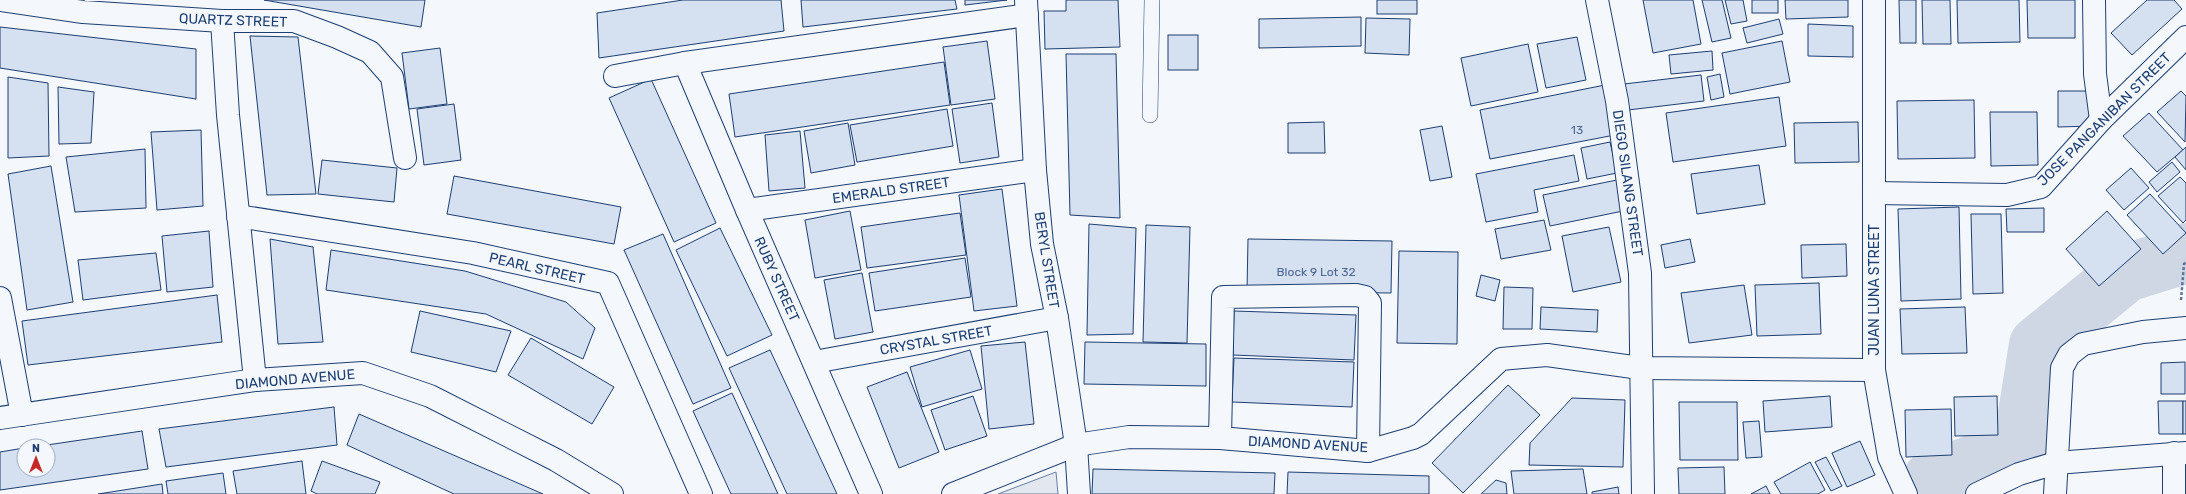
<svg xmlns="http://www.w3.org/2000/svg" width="2186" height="494" viewBox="0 0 2186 494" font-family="Rubik,sans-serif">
<rect width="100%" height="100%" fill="#f4f7fb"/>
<!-- parking -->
<path fill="#e3e8f0" stroke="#687fa3" d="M1056,472L1058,494H998Z"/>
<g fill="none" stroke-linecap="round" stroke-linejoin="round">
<!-- river -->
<path stroke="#cfd7e4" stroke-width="58" d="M1931,480L2022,445L2038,345L2126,273L2181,256L2186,252"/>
</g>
<!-- building -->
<g fill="#d5e0f0" stroke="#1d3f73">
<path d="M264,0H425L421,27Z"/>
<path d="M683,0H781L784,31L599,58L597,13Z"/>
<path d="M801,0H955L957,9L803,27Z"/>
<path d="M965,0H1007L965,5Z"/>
<path d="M1066,0H1118L1120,47L1045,49L1044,11H1066Z"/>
<rect x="1377" y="0" width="40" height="14"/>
<path d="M1643,0H1693L1701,44L1653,53Z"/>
<path d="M1702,0H1722L1731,38L1712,42Z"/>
<path d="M1725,0H1743L1747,21L1731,24Z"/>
<rect x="1752" y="0" width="26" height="13"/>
<path d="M1785,0H1848V17L1786,19Z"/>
<path d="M1899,0H1916V43H1900Z"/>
<path d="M1922,0H1950L1951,44H1923Z"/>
<path d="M1957,0H2019L2020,42L1958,43Z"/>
<path d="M2027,0H2075V38H2028Z"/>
<path d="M2147,0H2174L2182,9L2132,55L2111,33Z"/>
<path d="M1361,17V46L1259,48V19Z"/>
<path d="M1366,18L1410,19L1409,55L1365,53Z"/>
<path d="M1779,19L1783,34L1747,43L1743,28Z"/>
<path d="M1808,24L1853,26V57L1808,56Z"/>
<path d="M0,27L196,49V99L0,68Z"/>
<rect x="1168" y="35" width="30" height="35"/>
<path d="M250,36L298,37L316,194L267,195Z"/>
<path d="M1577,37L1586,80L1546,88L1537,44Z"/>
<path d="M987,41L995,99L951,105L943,47Z"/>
<path d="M1782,41L1790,82L1730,94L1722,53Z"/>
<path d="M1528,44L1538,92L1471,106L1461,58Z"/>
<path d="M440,48L447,104L409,109L402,53Z"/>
<path d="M1712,51L1713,70L1671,74L1669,55Z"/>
<path d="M1066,54H1116L1120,218L1070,215Z"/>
<path d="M944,62L950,105L735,137L729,94Z"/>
<path d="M1720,74L1724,97L1711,100L1707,77Z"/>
<path d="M1701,75L1704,101L1628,110L1624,84Z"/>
<path d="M8,77L48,83L49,156L8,158Z"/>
<path d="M651,79L716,223L674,242L609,98Z"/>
<path d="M1610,84L1620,134L1490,159L1480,110Z"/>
<path d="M58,87L94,92L91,143L59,144Z"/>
<path d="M2058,91H2094V126L2058,127Z"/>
<path d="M2181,91L2186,96L2185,142L2157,112Z"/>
<path d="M1779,97L1786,146L1673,162L1666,113Z"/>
<path d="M1974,100L1975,158L1898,159L1897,101Z"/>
<path d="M992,103L999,157L960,163L952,109Z"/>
<path d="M454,104L461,160L424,165L417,109Z"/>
<path d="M947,109L953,146L857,162L850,125Z"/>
<path d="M1990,112H2037L2038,165L1991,166Z"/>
<path d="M2149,113L2183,150L2157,172L2123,136Z"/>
<path d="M1324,122L1325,153H1288V123Z"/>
<path d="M1858,122L1859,162L1795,163L1794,123Z"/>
<path d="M848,123L855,165L811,173L804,131Z"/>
<path d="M1442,126L1452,177L1430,181L1420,130Z"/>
<path d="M201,130L203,206L157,210L151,132Z"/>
<path d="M800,131L805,188L769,191L765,135Z"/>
<path d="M1610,142L1617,173L1587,179L1581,148Z"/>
<path d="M2186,147V170L2175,157Z"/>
<path d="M145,149L146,208L75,212L66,157Z"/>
<path d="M1574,155L1579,181L1534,190L1538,212L1486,222L1476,174Z"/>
<path d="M322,160L397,168L394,202L318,194Z"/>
<path d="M2172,162L2180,172L2157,192L2149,182Z"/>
<path d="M1759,165L1765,204L1697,214L1691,174Z"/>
<path d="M51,166L73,302L27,310L8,174Z"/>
<path d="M2131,168L2149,188L2124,210L2106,190Z"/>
<path d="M454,176L621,207L614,244L447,214Z"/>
<path d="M2180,177L2186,183V220L2183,223L2158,196Z"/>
<path d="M1617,180L1623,211L1550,226L1543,195Z"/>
<path d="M1002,189L1017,306L974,311L959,195Z"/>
<path d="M2150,194L2186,233L2163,254L2127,215Z"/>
<path d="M1959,207L1961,299L1901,301L1898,209Z"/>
<path d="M2044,208V232H2007L2006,209Z"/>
<path d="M850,211L861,270L815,278L805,220Z"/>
<path d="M2107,211L2141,249L2099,286L2066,249Z"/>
<path d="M960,213L966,255L867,268L861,227Z"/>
<path d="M1971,214H2001L2003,293L1973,294Z"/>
<path d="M1544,220L1551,250L1501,259L1495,229Z"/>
<path d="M1089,224L1136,228L1133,334L1087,335Z"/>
<path d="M1146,225L1190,227L1187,343L1143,342Z"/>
<path d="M1609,227L1621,282L1573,292L1562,236Z"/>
<path d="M720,228L772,335L727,356L676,250Z"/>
<path d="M209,231L213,287L167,292L162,236Z"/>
<path d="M663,234L731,388L693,404L624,250Z"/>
<path d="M270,239L313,247L323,342L278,344Z"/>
<path d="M1248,239L1392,241L1391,293L1247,291Z"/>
<path d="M1690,239L1695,262L1665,268L1661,245Z"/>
<path d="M1846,244L1847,276L1802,278L1801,245Z"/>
<path d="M331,250L465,271L566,302L595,328L583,359L486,314L326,290Z"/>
<path d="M1399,251L1458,252L1457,344L1397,343Z"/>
<path d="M156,253L161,290L83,300L78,260Z"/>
<path d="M965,258L971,297L875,311L869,273Z"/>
<path d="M862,273L873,332L835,339L824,280Z"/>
<path d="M1481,275L1500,280L1495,301L1476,296Z"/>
<path d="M1819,283L1821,334L1757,336L1755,285Z"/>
<path d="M1744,285L1752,335L1689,343L1681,293Z"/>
<path d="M1504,287L1533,288L1532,329H1503Z"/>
<path d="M217,295L222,342L28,365L22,321Z"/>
<path d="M1541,307L1598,310L1597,332L1540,329Z"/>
<path d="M1965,307L1967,353L1902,354L1900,309Z"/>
<path d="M420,311L511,331L496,372L411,352Z"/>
<path d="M1234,311L1356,315L1354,360L1233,355Z"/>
<path d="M531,338L614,387L592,424L508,375Z"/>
<path d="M1025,342L1034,424L989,429L981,346Z"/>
<path d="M1085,342L1206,344V386L1084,384Z"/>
<path d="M770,350L837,494H787L729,368Z"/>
<path d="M970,350L982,389L922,407L910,367Z"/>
<path d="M1234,358L1354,362L1352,407L1232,402Z"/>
<path d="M2185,362V394H2161V363Z"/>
<path d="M907,372L939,452L899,468L867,387Z"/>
<path d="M1508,385L1540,415L1463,493L1432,463Z"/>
<path d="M732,393L778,494H731L693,411Z"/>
<path d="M973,396L987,436L945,450L931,410Z"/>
<path d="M1830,396L1832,427L1765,432L1763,401Z"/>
<path d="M1997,396L1998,435L1955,436L1954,397Z"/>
<path d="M1572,398L1625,400L1623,467L1529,465L1530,443Z"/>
<path d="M2158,401H2183V434H2159Z"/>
<rect x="2183" y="401" width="3" height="33"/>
<path d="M1679,402H1737L1738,460H1680Z"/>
<path d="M334,407L337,445L166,467L159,429Z"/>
<path d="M1951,409L1952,455L1906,457L1905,410Z"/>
<path d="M359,414L543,494H454L347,445Z"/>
<path d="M1759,421L1762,457L1746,458L1743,422Z"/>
<path d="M142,431L148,469L0,490V452L24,448V470H48V446H40Z"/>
<path d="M1860,441L1875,475L1847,487L1832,453Z"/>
<path d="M1826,457L1842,486L1831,491L1815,462Z"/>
<path d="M302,461L306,494H237L233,471Z"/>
<path d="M322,461L380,482L375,494H317L311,491Z"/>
<path d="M1810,462L1825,490L1818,494H1781L1774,482Z"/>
<path d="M1724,467L1725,494H1679L1678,468Z"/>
<path d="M1093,469L1275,473L1274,494H1092Z"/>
<path d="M1583,469L1587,494H1514L1511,471Z"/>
<path d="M1288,472L1429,476V494H1287Z"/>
<path d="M223,473L226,494H168L166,481Z"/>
<path d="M1496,480L1506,483L1507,494H1481Z"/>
<path d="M162,484L163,494H98Z"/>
<path d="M1766,486L1770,494H1751Z"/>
<path d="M1618,487L1619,494H1592V492Z"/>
</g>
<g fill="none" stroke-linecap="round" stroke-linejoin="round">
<defs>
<path id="lane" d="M1150,115L1152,0"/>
<g id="street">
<path d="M0,0L83,12L222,21H294L337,37L370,52L392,77L405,158"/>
<path d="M1026,0L1035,170L1042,244L1057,318L1076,445L1079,494"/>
<path d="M1874,0V370L1889,457L1906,494"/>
<path d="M2094,0L2095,74L2101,120"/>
<path d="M222,21L228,115L255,380"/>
<path d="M685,63L747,210L871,494"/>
<path d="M615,76L685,63L1027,15"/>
<path d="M1874,193L2007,195L2041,187L2101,120L2186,37"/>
<path d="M747,210L1035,170"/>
<path d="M238,216L473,253L608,283L701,494"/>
<path d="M0,298L22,415"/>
<path d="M814,362L1057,318"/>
<path d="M0,418L255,380L363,373L430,396L556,460L612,494"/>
<path d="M1220,438L1223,297L1356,295L1365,297L1370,303L1368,451"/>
<path d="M953,494L1076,445L1129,437L1220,438L1368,451L1413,438L1421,434L1501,359L1547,355L1640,368L1874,370"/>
<path d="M1977,494L2019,474L2056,463L2186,453"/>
<path d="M2055,494L2062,368L2069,355L2083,344L2143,332L2186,328"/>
<path d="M2174,494V453"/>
</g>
<path id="secondary" d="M1597,0L1617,101L1640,273L1643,494"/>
</defs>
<!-- lane casing -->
<use href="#lane" stroke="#1d3f73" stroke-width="16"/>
<!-- street casing -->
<use href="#street" stroke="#1d3f73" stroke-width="24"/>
<!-- secondary casing -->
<use href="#secondary" stroke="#1d3f73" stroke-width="24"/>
<!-- path -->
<path stroke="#5e769c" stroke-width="2.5" stroke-dasharray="3 2" stroke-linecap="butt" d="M2181,300L2184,264L2186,262"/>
<!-- lane -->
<use href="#lane" stroke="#f4f7fb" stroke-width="15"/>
<!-- street -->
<use href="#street" stroke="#f4f7fb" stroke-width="22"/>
<!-- secondary -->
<use href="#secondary" stroke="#f4f7fb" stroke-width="22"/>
</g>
<g text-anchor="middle" stroke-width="3" stroke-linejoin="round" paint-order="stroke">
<!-- number labels -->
<g font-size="12" fill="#4b6792">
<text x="1577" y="134">13</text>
<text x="1316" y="276">Block 9 Lot 32</text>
</g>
<!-- street labels -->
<g font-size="14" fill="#1d3f73" stroke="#f4f7fb">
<text transform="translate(233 20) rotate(2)" y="5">QUARTZ STREET</text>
<text transform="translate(2104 119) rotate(-45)" y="5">JOSE PANGANIBAN STREET</text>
<text transform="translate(1628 183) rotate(82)" y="5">DIEGO SILANG STREET</text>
<text transform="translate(891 190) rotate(-8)" y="5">EMERALD STREET</text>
<text transform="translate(1047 260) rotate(81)" y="5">BERYL STREET</text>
<text transform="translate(537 268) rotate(13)" y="5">PEARL STREET</text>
<text transform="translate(777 279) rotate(66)" y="5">RUBY STREET</text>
<text transform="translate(1874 290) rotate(-90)" y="5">JUAN LUNA STREET</text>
<text transform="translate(936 340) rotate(-10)" y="5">CRYSTAL STREET</text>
<text transform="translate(295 379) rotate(-5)" y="5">DIAMOND AVENUE</text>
<text transform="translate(1308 444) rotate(3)" y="5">DIAMOND AVENUE</text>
</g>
</g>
<!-- north arrow -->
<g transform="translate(36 458)"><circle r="19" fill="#f4f7fb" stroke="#9eadc5"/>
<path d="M0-3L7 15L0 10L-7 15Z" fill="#c62828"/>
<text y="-6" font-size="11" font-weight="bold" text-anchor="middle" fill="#1d3f73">N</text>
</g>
</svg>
